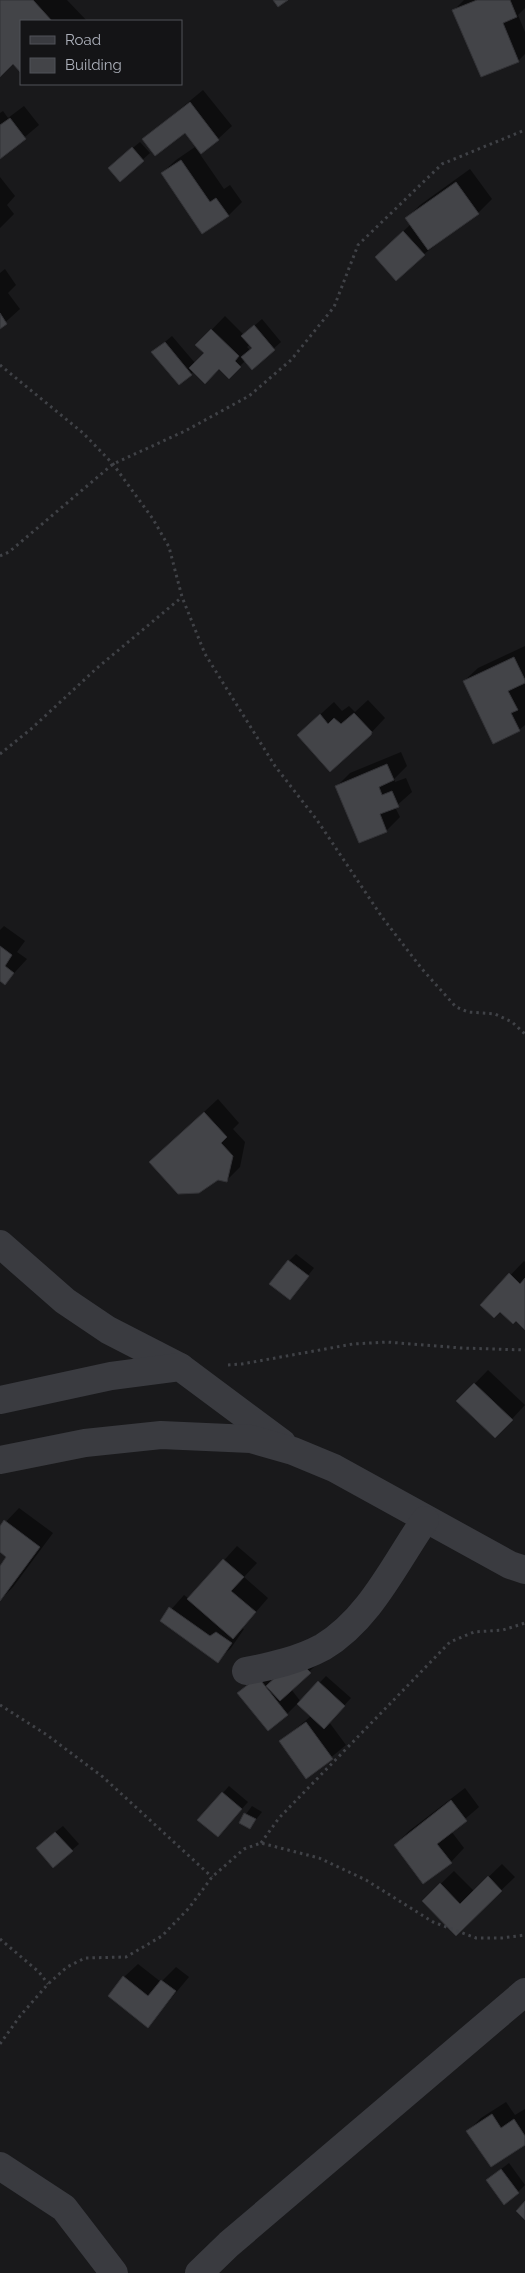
<svg xmlns="http://www.w3.org/2000/svg" width="525" height="2273" viewBox="0 0 525 2273" font-family="Raleway,sans-serif">
<rect width="100%" height="100%" fill="#19191b"/>
<!-- shadow -->
<g fill="#0007" fill-rule="evenodd">
<path d="M0,0H67L87,21H21V71L13,63L0,75Z"/>
<path d="M464,0H525V8L518,15L525,32V54L518,61L454,10Z"/>
<path d="M203,90L232,126L218,139L185,131L144,139Z"/>
<path d="M24,106L39,125L0,158V113L3,111L8,118Z"/>
<path d="M140,142L150,153L120,180L117,161Z"/>
<path d="M195,147L224,189L230,185L242,202L228,216L162,173L176,160Z"/>
<path d="M470,169L492,199L478,213L424,254L390,244L411,224L407,218L420,205Z"/>
<path d="M0,177L15,196L7,205L14,214L0,228Z"/>
<path d="M5,269L16,285L8,293L20,309L0,327V273Z"/>
<path d="M225,316L244,335L262,319L281,342L252,368L246,360L229,377L219,368L194,371L180,384L153,352L172,336L195,363L205,353L197,345ZM250,344L253,348L250,350L247,347Z"/>
<path d="M525,646V725L519,730L464,681L478,668Z"/>
<path d="M368,700L385,718L370,734L312,722L334,702L342,711L349,706L355,712Z"/>
<path d="M401,752L407,766L394,779L395,782L406,778L412,792L395,807L400,817L386,831L337,786L350,773Z"/>
<path d="M4,926L25,941L17,952L27,959L5,983L0,980V930Z"/>
<path d="M218,1099L239,1123L233,1129L245,1142L240,1167L226,1181L218,1179L164,1149Z"/>
<path d="M296,1254L314,1268L290,1298L289,1261Z"/>
<path d="M524,1261L525,1262V1328L500,1310L482,1305Z"/>
<path d="M488,1370L525,1405L495,1437L458,1401Z"/>
<path d="M19,1508L53,1533L13,1587L0,1600V1568L8,1557L0,1550V1528Z"/>
<path d="M237,1546L257,1563L244,1577L268,1598L242,1628L244,1629L231,1648L217,1661L161,1621L184,1595L189,1599Z"/>
<path d="M316,1665L291,1689L301,1702L326,1676L351,1698L329,1722L346,1745L306,1778L280,1742L311,1716L298,1703L287,1714L239,1693L252,1680Z"/>
<path d="M229,1786L248,1802L224,1829L199,1820Z"/>
<path d="M465,1788L479,1807L451,1831L464,1848L451,1862L395,1845L409,1831Z"/>
<path d="M252,1806L262,1812L250,1827L240,1822Z"/>
<path d="M63,1826L79,1844L72,1850L44,1841Z"/>
<path d="M502,1864L515,1877L456,1934L423,1901L454,1871L474,1891Z"/>
<path d="M138,1964L161,1982L176,1967L189,1977L148,2026L124,1977Z"/>
<path d="M506,2102L515,2115L525,2109V2143L468,2131L481,2118Z"/>
<path d="M509,2163L525,2185L518,2192L487,2180Z"/>
</g>
<!-- building -->
<g fill="#434448" stroke="#333337">
<path d="M0,0H33L52,21H21V73L13,64L0,77Z"/>
<path d="M273,0H288L278,7Z"/>
<path d="M477,0H510L517,17L503,23L519,62L481,77L452,10Z"/>
<path d="M190,102L219,140L201,154L185,133L155,156L142,139Z"/>
<path d="M10,118L26,139L0,159V125Z"/>
<path d="M132,147L144,161L120,182L108,168Z"/>
<path d="M181,160L210,202L216,198L229,216L202,234L161,173Z"/>
<path d="M456,182L479,214L428,250L405,218Z"/>
<path d="M403,231L425,255L396,281L375,257Z"/>
<path d="M0,313L7,324L0,329Z"/>
<path d="M254,325L275,350L252,370L241,357L252,348L241,336Z"/>
<path d="M211,329L239,356L235,361L241,367L229,379L219,369L205,384L189,368L204,353L195,345Z"/>
<path d="M165,342L192,375L179,385L151,352Z"/>
<path d="M514,657L525,680V683L508,691L518,710L511,713L520,731L493,744L463,681Z"/>
<path d="M354,713L372,732L371,735L330,772L297,735L320,714L328,724L334,718L341,724Z"/>
<path d="M387,764L394,780L379,787L382,795L392,791L399,807L380,814L387,832L359,843L335,786Z"/>
<path d="M0,946L12,955L5,966L14,973L5,985L0,981Z"/>
<path d="M204,1112L227,1137L221,1143L233,1156L227,1182L218,1180L199,1193L178,1194L149,1162Z"/>
<path d="M288,1260L309,1276L290,1300L269,1284Z"/>
<path d="M509,1273L520,1284L525,1278V1330L516,1321L513,1324L500,1312L494,1318L480,1305Z"/>
<path d="M474,1383L513,1420L495,1438L456,1401Z"/>
<path d="M4,1520L40,1547L0,1601V1566L6,1557L0,1552V1526Z"/>
<path d="M223,1559L244,1577L231,1591L256,1612L233,1639L187,1599Z"/>
<path d="M169,1607L210,1636L216,1632L232,1643L218,1663L160,1621Z"/>
<path d="M296,1658L311,1673L280,1701L266,1686Z"/>
<path d="M258,1677L288,1715L268,1731L237,1693Z"/>
<path d="M318,1681L345,1706L324,1729L297,1704Z"/>
<path d="M306,1722L333,1759L306,1779L279,1741Z"/>
<path d="M222,1792L242,1809L218,1837L197,1820Z"/>
<path d="M451,1800L467,1821L437,1844L452,1863L423,1884L394,1845Z"/>
<path d="M244,1813L256,1819L250,1829L239,1823Z"/>
<path d="M55,1832L73,1851L53,1868L36,1848Z"/>
<path d="M488,1876L502,1891L456,1936L422,1901L440,1883L460,1904Z"/>
<path d="M123,1976L148,1996L161,1980L176,1991L148,2028L108,1996Z"/>
<path d="M492,2114L501,2128L514,2119L525,2136V2145L491,2167L466,2131Z"/>
<path d="M501,2169L519,2193L504,2205L486,2180Z"/>
<path d="M525,2201V2220L516,2211Z"/>
</g>
<g fill="none" stroke-linecap="round" stroke-linejoin="round">
<!-- path -->
<g stroke="#404247" stroke-width="3" stroke-dasharray="2.5 4" stroke-linecap="butt">
<path d="M0,365L83,433L113,464L153,519L169,547L182,597L205,654L275,766L317,820L382,917L422,969L456,1007L468,1012L495,1014L512,1022L525,1034"/>
<path d="M0,556L9,552L113,464L185,431L249,396L291,360L334,307L358,245L442,164L525,130"/>
<path d="M0,754L31,729L97,668L182,597"/>
<path d="M228,1365L242,1364L353,1344L387,1342L461,1348L525,1350"/>
<path d="M0,1705L47,1735L103,1777L212,1877"/>
<path d="M261,1843L279,1818L450,1642L474,1632L503,1630L525,1623"/>
<path d="M0,1939L39,1972L48,1984"/>
<path d="M0,2044L20,2016L48,1984L67,1967L85,1958L126,1957L162,1936L189,1908L212,1877L244,1849L261,1843L319,1858L366,1880L433,1922L476,1938H502L525,1935"/>
</g>
<!-- minor -->
<g stroke="#3a3b40" stroke-width="28">
<path d="M0,1244L65,1301L108,1330L180,1367"/>
<path d="M0,1400L111,1376L180,1367L282,1443"/>
<path d="M0,1460L85,1443L161,1435L251,1439L293,1451L334,1468L510,1565L525,1570"/>
<path d="M246,1671C272,1666 299,1660 323,1647C370,1619 395,1563 425,1520"/>
<path d="M0,2166L64,2208L114,2273"/>
<path d="M199,2273L229,2244L525,1992"/>
</g>
</g>
<!-- legend -->
<rect x="20" y="20" width="162" height="65" fill="#141416" stroke="#515258"/>
<rect x="30" y="36" width="25" height="8" fill="#3a3b40" stroke="#515258"/>
<text x="65" y="45" font-size="15" fill="#acb0ba">Road</text>
<rect x="30" y="58" width="25" height="15" fill="#434448" stroke="#515258"/>
<text x="65" y="70" font-size="15" fill="#acb0ba">Building</text>
</svg>
